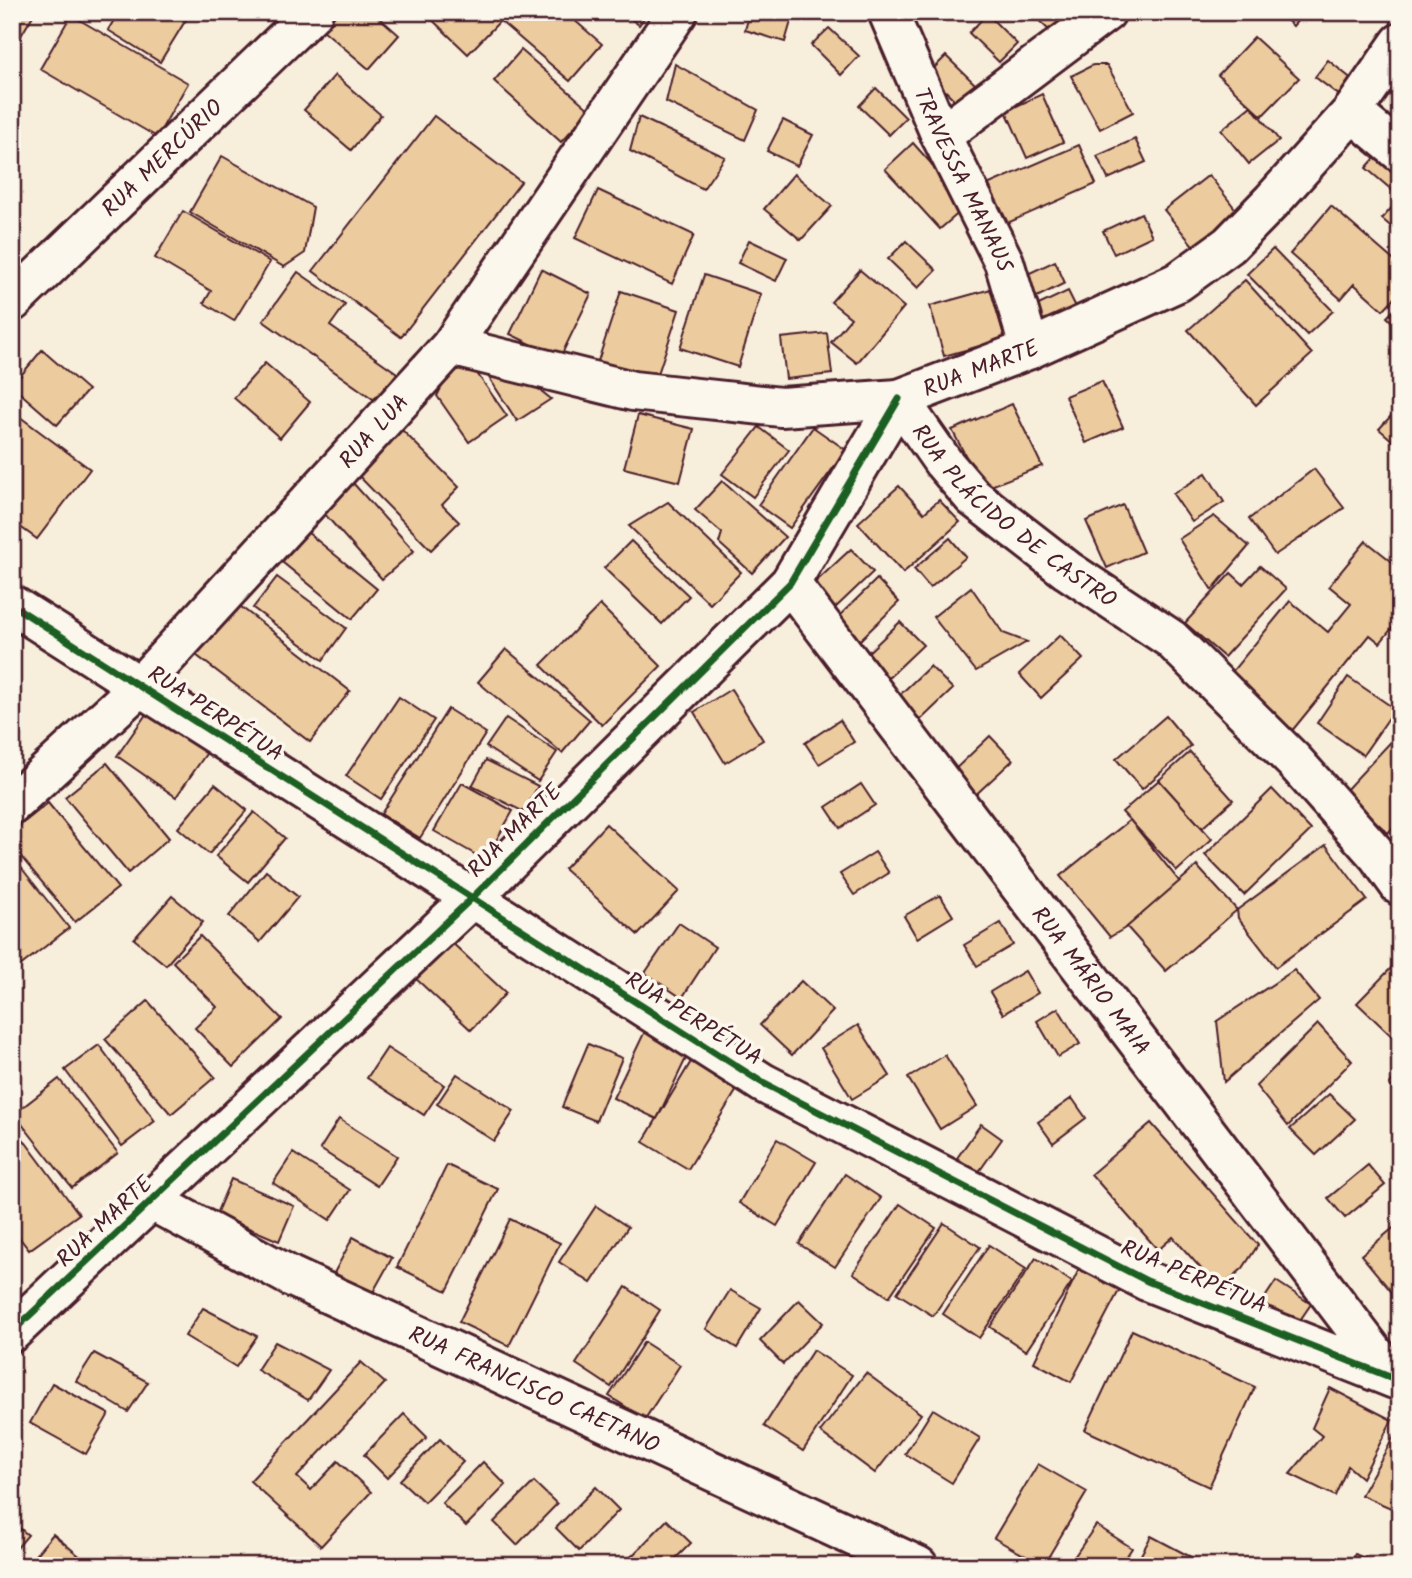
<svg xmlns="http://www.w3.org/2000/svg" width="1412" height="1578" viewBox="0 0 1412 1578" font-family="Kalam,sans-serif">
<rect width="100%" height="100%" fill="#f8eedc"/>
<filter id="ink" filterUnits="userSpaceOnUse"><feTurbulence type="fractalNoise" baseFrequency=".0143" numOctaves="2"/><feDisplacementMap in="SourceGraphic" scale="14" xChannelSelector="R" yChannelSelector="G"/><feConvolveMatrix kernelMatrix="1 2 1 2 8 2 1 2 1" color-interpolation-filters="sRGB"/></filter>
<g filter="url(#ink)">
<!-- building -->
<g fill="#eccb9e" stroke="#4a1f2b" stroke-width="2">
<path d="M12,12H35L12,51Z"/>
<path d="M119,12H178L187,18L160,62L108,30Z"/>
<path d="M338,12H373L399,35L369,69L323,30Z"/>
<path d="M424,12H491L500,21L468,54Z"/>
<path d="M508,12H565L602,44L570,81L500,21Z"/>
<path d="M622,12H648L639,25Z"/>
<path d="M750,12H773L792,18L785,42L745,30Z"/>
<path d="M1030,12H1073L1052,33Z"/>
<path d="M1278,12H1305L1293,26Z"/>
<path d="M987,14L1017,44L999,62L969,33Z"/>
<path d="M71,15L188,83L157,137L40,69Z"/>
<path d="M829,28L859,56L841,75L811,45Z"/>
<path d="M1254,37L1299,78L1262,116L1218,75Z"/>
<path d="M521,50L590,110L561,142L494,81Z"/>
<path d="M946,56L976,85L958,103L928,74Z"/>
<path d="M1328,60L1364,89L1352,105L1315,77Z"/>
<path d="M675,64L758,110L745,140L666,102Z"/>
<path d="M1093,65H1107L1133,112L1100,129L1071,76Z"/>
<path d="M335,75L381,115L351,150L304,110Z"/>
<path d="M876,88L906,118L889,135L859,106Z"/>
<path d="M1042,94L1063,142L1027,158L1006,111Z"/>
<path d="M1251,106L1279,140L1249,164L1221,130Z"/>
<path d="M434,116L521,182L401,337L313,271Z"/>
<path d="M639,117L725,157L703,189L630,151Z"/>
<path d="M783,120L813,135L797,166L767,151Z"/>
<path d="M1135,139L1146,162L1108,179L1097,156Z"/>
<path d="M913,143L968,205L940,229L885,169Z"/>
<path d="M1079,145L1096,184L996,228L978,189Z"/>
<path d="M1384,148L1400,161V197L1366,168Z"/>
<path d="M222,156L313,207L305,253L284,267L190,212Z"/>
<path d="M794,174L832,206L801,240L764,209Z"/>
<path d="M1209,175L1244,220L1195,248L1164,210Z"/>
<path d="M598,190L694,235L672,284L575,238Z"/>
<path d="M1400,198V234L1382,219Z"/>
<path d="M1331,206L1400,266V292L1383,310L1354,284L1341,299L1290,254Z"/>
<path d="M183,211L270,262L234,321L204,303L211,291L155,258Z"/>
<path d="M1141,213L1152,236L1114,254L1103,231Z"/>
<path d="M749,240L787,258L776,281L738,263Z"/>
<path d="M906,241L936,270L918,288L888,259Z"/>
<path d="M1273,249L1333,311L1307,335L1247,274Z"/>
<path d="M1055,261L1065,283L1027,302L1017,279Z"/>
<path d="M541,269L591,294L560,358L510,334Z"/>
<path d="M860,270L904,307L857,363L831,342L851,318L831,302Z"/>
<path d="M298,272L345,305L330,326L397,373L376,401L263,321Z"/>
<path d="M704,275L761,294L738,367L680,348Z"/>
<path d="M1245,280L1312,354L1256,405L1188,330Z"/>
<path d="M991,289L1005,339L944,356L930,306Z"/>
<path d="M621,291L679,310L655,383L597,364Z"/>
<path d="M1068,291L1079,313L1041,332L1030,309Z"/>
<path d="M1400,304V330L1387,317Z"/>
<path d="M827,333L832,374L786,379L781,338Z"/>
<path d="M42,350L88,390L57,425L12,386Z"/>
<path d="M469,362L507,416L469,442L437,396L446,378Z"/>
<path d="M265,363L310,402L280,438L234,398Z"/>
<path d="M519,373L551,399L517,421L488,376Z"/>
<path d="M1102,381L1123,427L1086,443L1065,396Z"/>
<path d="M1012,404L1042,466L983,489L952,430Z"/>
<path d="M1400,406V447L1379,429Z"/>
<path d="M12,411L90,469L37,539L12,521Z"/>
<path d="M638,415L694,429L680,482L624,468Z"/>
<path d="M396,424L459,487L442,505L459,522L431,550L351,468Z"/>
<path d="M759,427L789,450L753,497L722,474Z"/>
<path d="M813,427L846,450L790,528L758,505Z"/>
<path d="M1314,469L1344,508L1275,555L1249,519Z"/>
<path d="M1206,473L1224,502L1192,522L1173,494Z"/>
<path d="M722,481L785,537L752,573L719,543L722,533L695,510Z"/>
<path d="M353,483L414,551L382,579L322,511Z"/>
<path d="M899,486L924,513L939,500L960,522L903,573L858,523Z"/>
<path d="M668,502L741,572L710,604L629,526Z"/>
<path d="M1123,505L1143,552L1107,568L1086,521Z"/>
<path d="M1214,516L1249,546L1212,590L1179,539Z"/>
<path d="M307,532L377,589L352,619L282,562Z"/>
<path d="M950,538L966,557L930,588L914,569Z"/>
<path d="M631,541L689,596L662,624L604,568Z"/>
<path d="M1366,541L1400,568V618L1380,643L1370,635L1291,732L1226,679L1290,601L1328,632L1351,604L1329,586Z"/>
<path d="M851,549L873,572L832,611L809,588Z"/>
<path d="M1260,566L1286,589L1224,657L1185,623L1231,573L1243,584Z"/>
<path d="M277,577L346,628L323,660L253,608Z"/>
<path d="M877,579L899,602L858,642L836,619Z"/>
<path d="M971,587L1003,633L1027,642L976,671L933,617Z"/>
<path d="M232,600L350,691L310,742L192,652Z"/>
<path d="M600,605L661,666L602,725L541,665Z"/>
<path d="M900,622L923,645L882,684L859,661Z"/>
<path d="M1060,635L1083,659L1041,698L1019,674Z"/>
<path d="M506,649L590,720L562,753L478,682Z"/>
<path d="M930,666L953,689L911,729L888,706Z"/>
<path d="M1348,677L1395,709L1363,755L1317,723Z"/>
<path d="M731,689L763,740L725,763L694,712Z"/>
<path d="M399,697L434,720L381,799L346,776Z"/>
<path d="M448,709L486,733L420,838L381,814Z"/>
<path d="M149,710L208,751L176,797L117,756Z"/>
<path d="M1166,716L1191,746L1142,789L1116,759Z"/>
<path d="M506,718L557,752L538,781L486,747Z"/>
<path d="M840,720L854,742L819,764L805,743Z"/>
<path d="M1400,732V820L1388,833L1344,792Z"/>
<path d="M990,736L1013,760L971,799L949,775Z"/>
<path d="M1190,752L1233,800L1202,828L1159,780Z"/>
<path d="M486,760L538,786L524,812L472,786Z"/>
<path d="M107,763L169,838L128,873L65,797Z"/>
<path d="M1159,780L1212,839L1177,871L1122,812Z"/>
<path d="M462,783L513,811L485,860L434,831Z"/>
<path d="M215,784L247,810L209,854L178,828Z"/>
<path d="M861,784L875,805L840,828L826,807Z"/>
<path d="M1272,789L1311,830L1244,895L1205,855Z"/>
<path d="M48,803L118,888L75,922L12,846V832Z"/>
<path d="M254,812L285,838L248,882L216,856Z"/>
<path d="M1130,820L1180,882L1127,927L1110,937L1060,876Z"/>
<path d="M606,824L679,891L638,935L564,869Z"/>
<path d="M1326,845L1367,900L1276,967L1238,918L1237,910Z"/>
<path d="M875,852L889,873L854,895L840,874Z"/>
<path d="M12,856L69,928L15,970L12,967Z"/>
<path d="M1197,866L1237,910L1166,971L1127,927Z"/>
<path d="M266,871L298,897L260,942L229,916Z"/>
<path d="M940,895L953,916L917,938L904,916Z"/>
<path d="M172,896L203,922L166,965L134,939Z"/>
<path d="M679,923L715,947L682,998L645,973Z"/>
<path d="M1001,923L1013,945L977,966L964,945Z"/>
<path d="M200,936L282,1019L233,1067L195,1028L217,1007L173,962Z"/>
<path d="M449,940L506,993L471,1030L414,977Z"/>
<path d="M1400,959V1040L1398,1042L1357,1003Z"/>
<path d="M1294,970L1319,1000L1224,1082L1217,1021Z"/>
<path d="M1025,971L1038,993L1003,1014L990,992Z"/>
<path d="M801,981L833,1011L792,1055L760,1025Z"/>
<path d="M148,1001L215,1077L171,1114L105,1039Z"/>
<path d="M1058,1008L1080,1044L1058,1057L1037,1021Z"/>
<path d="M1318,1024L1352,1061L1288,1126L1256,1086Z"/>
<path d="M858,1025L890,1076L852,1099L821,1048Z"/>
<path d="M646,1029L690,1050L657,1119L613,1098Z"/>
<path d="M588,1044L622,1058L596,1121L562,1107Z"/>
<path d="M99,1045L155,1121L122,1146L65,1070Z"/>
<path d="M387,1048L444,1085L424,1115L367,1078Z"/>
<path d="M945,1055L977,1106L940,1129L908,1078Z"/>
<path d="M692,1060L738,1088L688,1169L643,1142Z"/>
<path d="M1400,1071V1094L1389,1085Z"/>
<path d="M457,1074L514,1111L494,1141L437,1104Z"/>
<path d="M59,1079L118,1153L72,1188L14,1114Z"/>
<path d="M1329,1094L1355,1119L1316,1155L1290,1129Z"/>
<path d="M1072,1098L1086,1118L1053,1143L1038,1122Z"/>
<path d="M339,1119L397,1156L377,1186L320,1149Z"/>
<path d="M1151,1123L1258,1245L1243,1268L1219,1289L1173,1237L1158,1250L1091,1174Z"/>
<path d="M12,1124L79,1214L29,1250L12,1228Z"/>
<path d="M981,1124L1002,1139L978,1173L957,1158Z"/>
<path d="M777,1139L816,1162L777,1226L739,1203Z"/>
<path d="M293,1153L350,1190L330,1220L273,1183Z"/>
<path d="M447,1165L498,1189L447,1291L397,1267Z"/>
<path d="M1368,1165L1385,1185L1345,1218L1328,1198Z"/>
<path d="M845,1174L881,1198L835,1267L799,1244Z"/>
<path d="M231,1179L294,1206L279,1241L216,1214Z"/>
<path d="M900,1204L936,1228L889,1297L853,1273Z"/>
<path d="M596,1206L628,1227L591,1283L559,1262Z"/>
<path d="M510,1219L560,1243L509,1346L459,1322Z"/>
<path d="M944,1223L980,1247L933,1316L897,1293Z"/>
<path d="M1398,1224L1400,1226V1302L1361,1255Z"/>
<path d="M353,1237L392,1258L372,1294L334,1273Z"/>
<path d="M989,1245L1026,1269L979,1338L943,1314Z"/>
<path d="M1036,1258L1072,1282L1026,1351L990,1327Z"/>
<path d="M1081,1265L1123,1283L1071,1382L1034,1362Z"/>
<path d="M1276,1281L1311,1304L1296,1326L1262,1302Z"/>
<path d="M626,1287L660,1310L611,1387L576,1364Z"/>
<path d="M730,1290L761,1308L737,1348L706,1329Z"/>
<path d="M799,1300L823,1323L783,1364L760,1341Z"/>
<path d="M203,1308L257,1336L236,1367L185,1336Z"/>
<path d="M1132,1330L1255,1387L1209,1487L1085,1430Z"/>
<path d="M275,1342L329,1370L308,1400L257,1370Z"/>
<path d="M644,1342L680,1365L645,1419L609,1396Z"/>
<path d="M813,1350L852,1375L803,1451L764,1426Z"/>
<path d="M94,1353L148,1382L128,1412L76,1381Z"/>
<path d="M361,1362L385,1383L297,1477L311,1490L338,1461L371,1492L321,1546L250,1481Z"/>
<path d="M866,1373L921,1414L875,1473L820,1432Z"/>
<path d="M52,1383L109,1414L86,1454L30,1423Z"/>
<path d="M1330,1388L1392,1420L1362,1478L1348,1466L1335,1496L1290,1474L1322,1436L1312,1428Z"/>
<path d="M933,1409L980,1438L952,1483L905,1454Z"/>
<path d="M404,1414L427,1437L387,1478L364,1455Z"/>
<path d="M1398,1429L1400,1430V1512L1361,1495Z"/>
<path d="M440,1439L463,1462L424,1502L400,1480Z"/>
<path d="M483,1462L506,1485L466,1526L442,1503Z"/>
<path d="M1038,1464L1087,1492L1043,1566L994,1538Z"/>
<path d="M534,1482L557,1504L517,1545L494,1522Z"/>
<path d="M596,1487L619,1510L579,1551L556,1528Z"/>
<path d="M667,1520L691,1543L668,1566H633L627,1561Z"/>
<path d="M12,1522L28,1535L12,1554Z"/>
<path d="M1096,1525L1132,1548L1120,1566H1068Z"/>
<path d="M53,1534L84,1560L79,1566H26Z"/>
<path d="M1151,1536L1206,1565L1135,1566Z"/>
<path d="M1355,1554L1381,1566H1348Z"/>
</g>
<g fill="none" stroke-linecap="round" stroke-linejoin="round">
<defs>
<g id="minor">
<path id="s1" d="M888,12L941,136L1004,262L1030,349"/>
<path d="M1352,112L1400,152"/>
<path d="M941,136L1106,12"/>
<path id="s2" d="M12,302L313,12"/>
<path id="s3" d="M451,346L633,391L781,407L899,399L1030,349L1178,282L1229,245L1272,201L1352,112L1400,43"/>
<path id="s4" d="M899,399L943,462L973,497L1067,570L1171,639L1294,761L1379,857L1400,886"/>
<path id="s5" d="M790,583L1393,1378"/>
<path d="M12,605L763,1083L1147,1281L1400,1381"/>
<path id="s6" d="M12,804L140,686L451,346L678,12"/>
<path id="s7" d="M154,1202L290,1276L918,1566"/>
<path d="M12,1332L471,899L790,583L899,399"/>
</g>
</defs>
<!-- minor casing -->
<use href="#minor" stroke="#4a1f2b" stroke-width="44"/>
<!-- minor -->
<use href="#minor" stroke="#fbf7ec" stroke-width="38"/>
<defs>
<g id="cycleway">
<path d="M12,605L763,1083L1147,1281L1400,1381"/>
<path d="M12,1332L471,899L790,583L899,399"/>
</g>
</defs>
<!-- cycleway casing -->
<use href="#cycleway" stroke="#fbf7ec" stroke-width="11"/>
<!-- cycleway -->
<use href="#cycleway" stroke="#1b5e20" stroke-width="7"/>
</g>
</g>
<g text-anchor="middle" stroke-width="7" stroke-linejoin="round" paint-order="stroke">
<!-- street labels -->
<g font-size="23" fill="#4a1f2b" stroke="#fbf7ec">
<text dy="8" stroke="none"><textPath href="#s2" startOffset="208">RUA MERCÚRIO</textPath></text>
<text dy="8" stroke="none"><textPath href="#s1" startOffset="184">TRAVESSA MANAUS</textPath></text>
<text dy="8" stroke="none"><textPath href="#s3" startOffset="542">RUA MARTE</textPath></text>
<text dy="8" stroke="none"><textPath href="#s6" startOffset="520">RUA LUA</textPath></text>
<text dy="8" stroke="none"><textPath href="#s4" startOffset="166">RUA PLÁCIDO DE CASTRO</textPath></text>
<text transform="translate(216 713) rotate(33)" y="8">RUA PERPÉTUA</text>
<text transform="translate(514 830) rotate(-45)" y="8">RUA MARTE</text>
<text dy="8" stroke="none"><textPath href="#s5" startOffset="499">RUA MÁRIO MAIA</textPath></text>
<text transform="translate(694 1018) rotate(32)" y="8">RUA PERPÉTUA</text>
<text transform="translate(104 1221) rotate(-43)" y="8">RUA MARTE</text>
<text transform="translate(1194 1276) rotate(23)" y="8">RUA PERPÉTUA</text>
<text dy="8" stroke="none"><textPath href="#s7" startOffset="424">RUA FRANCISCO CAETANO</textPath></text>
</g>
</g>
<!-- margin -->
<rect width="1412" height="1578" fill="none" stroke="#fbf7ec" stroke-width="42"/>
<rect x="21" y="21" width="1370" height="1536" fill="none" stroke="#4a1f2b" stroke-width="2.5" filter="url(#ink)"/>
</svg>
